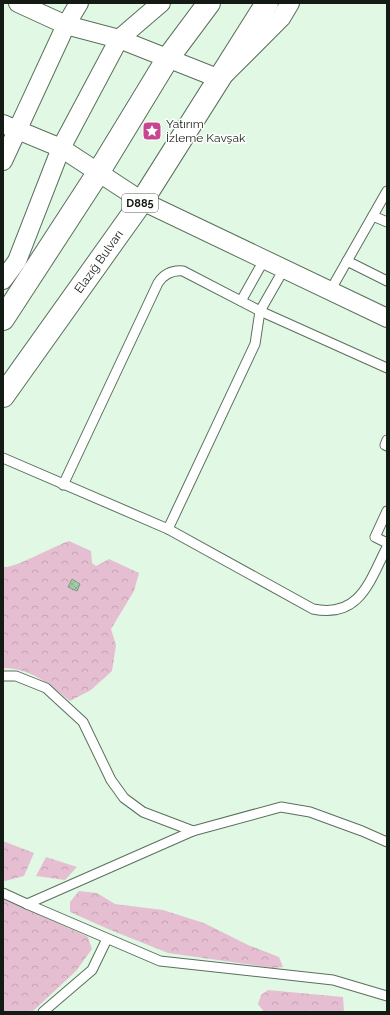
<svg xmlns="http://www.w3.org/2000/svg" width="390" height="1015" viewBox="0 0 390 1015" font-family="Raleway,sans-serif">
<defs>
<pattern id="forest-crowns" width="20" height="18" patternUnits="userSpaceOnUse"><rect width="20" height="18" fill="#e5bfd1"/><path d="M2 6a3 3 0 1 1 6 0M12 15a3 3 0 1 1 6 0" fill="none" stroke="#c4a4b3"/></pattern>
<pattern id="building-cross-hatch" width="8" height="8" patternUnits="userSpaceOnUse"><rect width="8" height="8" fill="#9ecea4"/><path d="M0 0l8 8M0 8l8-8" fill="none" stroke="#87b08c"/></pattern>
</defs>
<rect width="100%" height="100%" fill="#e1f9e4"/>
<!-- forest -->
<g fill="url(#forest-crowns)">
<path d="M69,541L91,551L92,563L96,566L109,559L139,573L134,591L111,629L116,645L112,671L91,690L70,701C50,685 31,668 3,668V567C14,569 54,546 69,541Z"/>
<path d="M3,841L34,853L24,876L5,881L3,880Z"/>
<path d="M46,857L77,867L65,880L36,876Z"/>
<path d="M79,891L97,893L115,904L163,910L204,923L248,945L279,957L283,967L273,968L168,953L108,929L70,912V902Z"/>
<path d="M3,898L88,937L92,949L76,971L32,1012H3Z"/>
<path d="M268,990L343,997L344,1012H264L258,1004L261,995Z"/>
</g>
<!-- building -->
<path fill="url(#building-cross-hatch)" stroke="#819784" d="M72,579L80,584L77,591L68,587Z"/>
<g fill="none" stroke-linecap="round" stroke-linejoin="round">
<defs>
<g id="lane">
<path d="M373,216L387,222"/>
<path d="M347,261L387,281"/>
<path d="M330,291L387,191"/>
<path d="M241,301L264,260"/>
<path d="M387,440L385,445L387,446"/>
<path d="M3,458L168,529L313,609C360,619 370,580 387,547"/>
<path d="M63,485L158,283C164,274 172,270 183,271L260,311L387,368"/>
<path d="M387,511L375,537L387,543"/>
<path d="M168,529L255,344L260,311L284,269"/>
<path d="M3,676H16L46,688L83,722L111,780L124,798L143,812L193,831L281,807L310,812L362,831L387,842"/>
<path d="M3,893L27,904L160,961L333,980L387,996"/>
<path d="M27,904L193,831"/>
<path d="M43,1012L92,970L107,939"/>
</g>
<g id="street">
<path d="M18,3L66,25L119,39L220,79L281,18L290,3"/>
<path d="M3,124L61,148L142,201L387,318"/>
<path d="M3,161L66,25L79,3"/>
<path d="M3,280L17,261L61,148L119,39L161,3"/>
</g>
<g id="highway">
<path d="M3,319L98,173L168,58L209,3"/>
<path id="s1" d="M3,396L142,201L267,3"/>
</g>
</defs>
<!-- lane casing -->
<use href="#lane" stroke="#5a6f5d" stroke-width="11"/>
<!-- street casing -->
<use href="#street" stroke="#5a6f5d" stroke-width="20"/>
<!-- highway casing -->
<use href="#highway" stroke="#5a6f5d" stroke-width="24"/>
<!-- lane -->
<use href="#lane" stroke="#fff" stroke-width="9"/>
<!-- street -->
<use href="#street" stroke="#fff" stroke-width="18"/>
<!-- highway -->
<use href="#highway" stroke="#fff" stroke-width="22"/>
</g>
<!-- icons -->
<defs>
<symbol id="sight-square" viewBox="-11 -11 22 22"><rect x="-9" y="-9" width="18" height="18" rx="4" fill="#c7468f" stroke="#fff"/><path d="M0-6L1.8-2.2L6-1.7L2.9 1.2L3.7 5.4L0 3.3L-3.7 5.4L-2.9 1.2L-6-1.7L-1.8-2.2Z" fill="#fff"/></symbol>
</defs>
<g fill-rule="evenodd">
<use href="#sight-square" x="141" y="120" width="22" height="22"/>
</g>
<g text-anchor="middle" stroke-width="3" stroke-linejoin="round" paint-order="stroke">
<!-- shield labels -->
<rect fill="#fff" stroke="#5a5f5a" stroke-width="1" x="122" y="194" width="36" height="18" rx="3"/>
<g font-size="11" font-weight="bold" fill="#131b14">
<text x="140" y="207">D885</text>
</g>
<!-- poi labels -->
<g font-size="12" fill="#131b14" stroke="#fff" text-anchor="start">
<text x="166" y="128">Yatırım<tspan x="166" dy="14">İzleme Kavşak</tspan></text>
</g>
<!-- street labels -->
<g font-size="12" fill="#131b14" stroke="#fff">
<text dy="4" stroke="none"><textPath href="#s1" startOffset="165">Elazığ Bulvarı</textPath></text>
</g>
</g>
<!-- border -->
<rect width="390" height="1015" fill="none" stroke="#131b14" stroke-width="8"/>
</svg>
